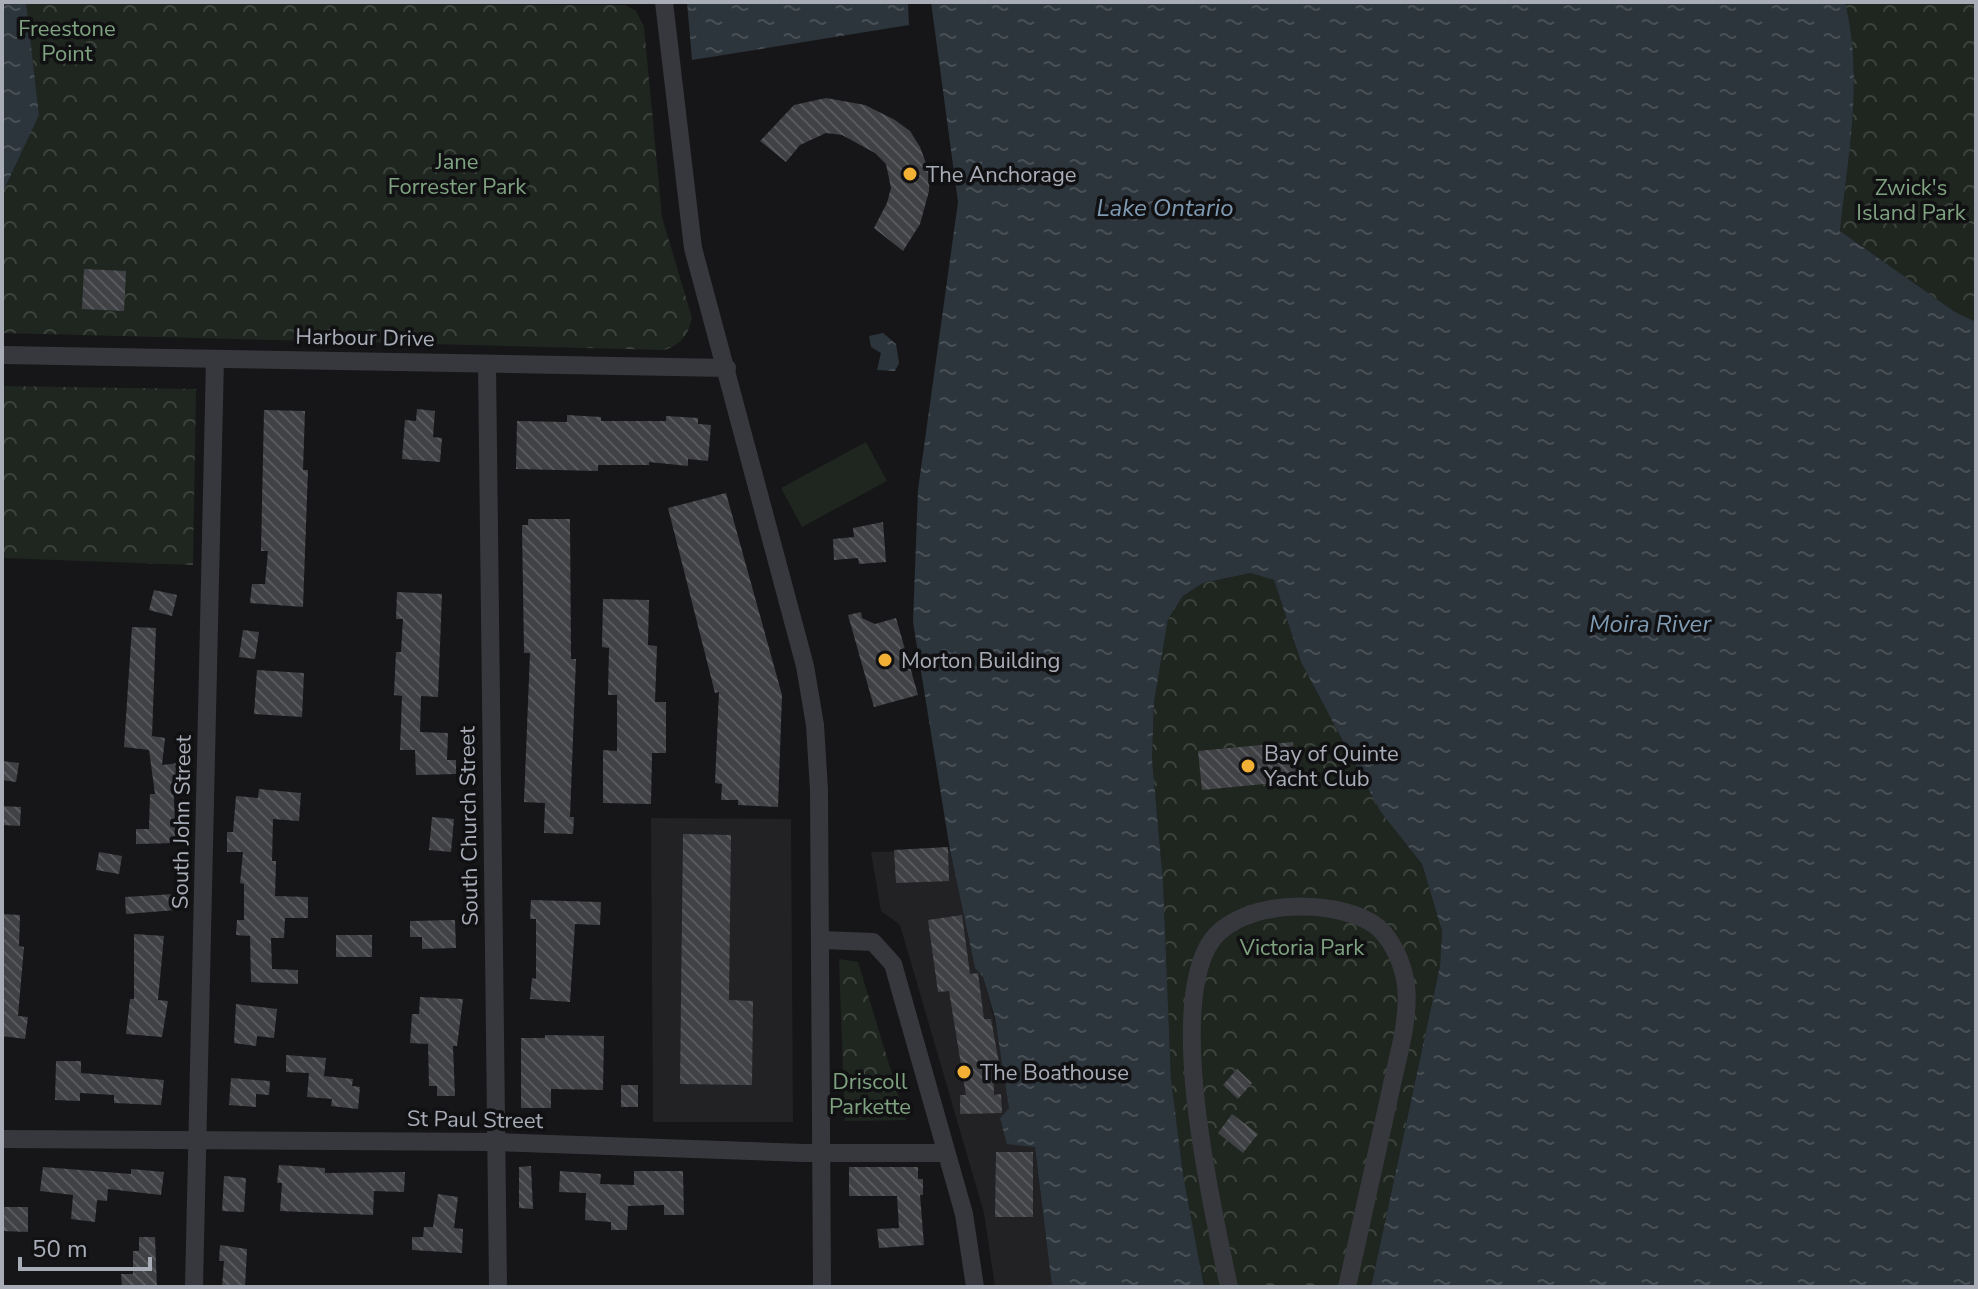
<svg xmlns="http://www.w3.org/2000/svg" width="1978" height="1289" viewBox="0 0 1978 1289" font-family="'Nunito Sans',sans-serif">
<defs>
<pattern id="park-crowns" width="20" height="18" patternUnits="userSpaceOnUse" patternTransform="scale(2)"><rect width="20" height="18" fill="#1e261f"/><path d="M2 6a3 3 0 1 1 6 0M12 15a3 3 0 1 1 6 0" fill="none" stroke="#3c433d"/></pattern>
<pattern id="water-ripples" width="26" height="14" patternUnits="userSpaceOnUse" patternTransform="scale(2)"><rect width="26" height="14" fill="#2c353c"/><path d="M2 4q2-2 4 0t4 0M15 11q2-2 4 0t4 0" fill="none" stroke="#485056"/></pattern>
<pattern id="building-back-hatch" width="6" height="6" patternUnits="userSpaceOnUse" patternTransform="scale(2)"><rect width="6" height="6" fill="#404145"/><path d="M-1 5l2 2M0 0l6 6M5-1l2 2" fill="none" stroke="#595a5e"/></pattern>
</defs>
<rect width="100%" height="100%" fill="#161618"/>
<!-- built -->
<g fill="#222225">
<path d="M651,818L791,819L793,1122H653Z"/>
<path d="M950,850L975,968L983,976L1002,1050L1009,1108L1000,1118L1035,1147L1052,1287H995L984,1213L900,925L881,911L871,852Z"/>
</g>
<!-- grass -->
<path fill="#1e261f" d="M866,442L887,481L802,527L781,488Z"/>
<!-- park -->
<g fill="url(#park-crowns)">
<path d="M26,2L625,5L636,11L644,27L662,217L692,318C688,335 681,345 664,350L2,333V194L39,115Z"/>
<path d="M1845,2H1976V322L1955,312L1840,231C1848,155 1864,77 1845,2Z"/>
<path d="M2,386L196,389L193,565L2,558Z"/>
<path d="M1252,573L1274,580L1301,662L1380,811L1422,864L1442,931L1440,966L1371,1287H1204L1183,1174L1171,1079L1163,881L1152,759L1154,702L1168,619L1183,596L1203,583Z"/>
<path d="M839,959L858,962L906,1120L845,1121Z"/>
</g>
<!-- water -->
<g fill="url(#water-ripples)">
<path d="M2,2H26L39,115L2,194Z"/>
<path d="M687,2H908L909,25L692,60Z"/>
<path d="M931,2H1845C1864,78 1848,155 1840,231L1955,312L1976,322V1287H1371L1440,966L1442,931L1422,864L1380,811L1301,662L1274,580L1251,573L1203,583L1183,596L1168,619L1154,702L1152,759L1163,881L1171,1079L1183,1174L1204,1287H1052L1035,1147L1007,1144L1000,1118L1009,1108L995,1018L983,977L975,968L950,850L913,622L918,490L958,202Z"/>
<path d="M883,333L896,344L899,363L895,371L877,370L881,353L871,347L869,336Z"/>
</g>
<!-- building -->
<g fill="url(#building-back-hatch)">
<path d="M826,98L865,105L895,120L910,131L920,147L930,174L929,191L920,224L903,251L874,228L887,203L891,188L886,164L875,153L842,135L826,133L800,145L786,162L760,141L794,105Z"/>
<path d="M84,269L126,271L124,311L82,309Z"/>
<path d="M417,409L435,411L433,437L442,438L440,462L402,459L405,420L416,421Z"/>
<path d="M264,410L305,411L303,470H308L303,607L250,603L252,584H265L268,551H261Z"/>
<path d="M567,415L601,417V421H666V416L698,418V424L711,425L708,461L688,459V466L649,462V465H598V471L516,469L517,421L567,422Z"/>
<path d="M726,493L782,695L778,807L738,805V800H721L722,784L715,783L719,692L715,693L668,508Z"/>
<path d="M528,519H570L571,659H576L570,817H574L573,834L544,833L545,803L524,802L530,653H524L522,525H528Z"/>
<path d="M883,522L886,562L859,564L858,558L834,560L833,539L854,537L853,528Z"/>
<path d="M154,590L177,595L172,616L149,610Z"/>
<path d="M397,592L442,594L438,697L421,696L420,732L448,733L447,760H456V774L416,775L415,750H400L402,696L394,695L396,652H401L403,619H396Z"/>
<path d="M603,599L649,600L648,645L657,646L655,702H666V753H652L651,804L603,803V750L617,751V695H608L609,648L602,647Z"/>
<path d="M861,612L862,618L875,624L896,618L918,695L874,707L848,615Z"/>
<path d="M132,627L156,628L152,736L165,738L162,765L179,763L182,780L173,781L176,843L136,844V829H149L150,794H155L149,750L124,747Z"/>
<path d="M243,630L259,632L255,659L239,657Z"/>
<path d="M257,670L304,673L302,717L254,714Z"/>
<path d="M1293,742L1297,781L1202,790L1198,751Z"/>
<path d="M2,761L19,763L16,782L2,780Z"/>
<path d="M259,789L301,793L299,821L273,819L272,861H276L275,896L308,897V918H285L284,938H271L272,969L298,970V984L251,982L250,936L236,935L237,920H244V884L240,883L243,852H227V832H233L236,796L258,798Z"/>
<path d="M2,806L21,807L20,826L2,825Z"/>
<path d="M432,817L454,819L451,852L429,850Z"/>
<path d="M683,834L731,835L729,1000L753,1001L752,1085L680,1084Z"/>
<path d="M948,847L949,881L896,883L894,850Z"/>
<path d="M99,852L122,856L119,874L96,870Z"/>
<path d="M175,894L176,910L126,914L125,897Z"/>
<path d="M531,900L601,902L600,925L575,924L570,1002L530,999L532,978L536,979V919H530Z"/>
<path d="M2,914L20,915L19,946L24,947L18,1016L28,1017L25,1039L2,1036Z"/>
<path d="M962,915L970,974L978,973L984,1019H991L999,1063H993L994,1095L1001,1094L1002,1113L960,1114V1095H966L949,991L938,992L928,920Z"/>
<path d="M455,920L456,948L422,949V937H410V921Z"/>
<path d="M134,934L164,936L158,1000L168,1001L162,1037L126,1034L130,999H134Z"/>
<rect x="336" y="935" width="36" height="22"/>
<path d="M420,997L463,999L457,1046H453L455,1096H437V1086H429L428,1044L410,1043L412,1014H419Z"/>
<path d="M236,1004L277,1009L274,1038L257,1036L256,1046L234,1043Z"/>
<path d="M545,1035L604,1036L603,1090L551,1089V1108H521V1038H545Z"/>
<path d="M286,1055L326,1058L324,1076L353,1079L352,1086L360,1087L358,1109L331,1106L332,1099L307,1097L309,1073L286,1072Z"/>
<path d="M56,1061H81V1073L164,1080L161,1105L114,1103V1095L80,1093V1101L55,1100Z"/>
<path d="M1237,1069L1252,1083L1238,1099L1223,1085Z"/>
<path d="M231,1078L270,1081L269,1095L256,1094V1107L229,1105Z"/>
<rect x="621" y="1085" width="17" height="22"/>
<path d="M1232,1114L1258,1134L1243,1153L1218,1133Z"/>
<path d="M996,1152H1033V1217H995Z"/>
<path d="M279,1165L325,1168V1173L405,1172L404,1192L374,1191L373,1215L280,1211L282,1183H277Z"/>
<path d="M531,1166L533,1209L519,1208V1167Z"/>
<path d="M43,1167L131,1174V1169L164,1172L161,1195L108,1189L107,1201L97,1200L95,1222L71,1219L73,1195L40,1191Z"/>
<path d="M849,1167H918V1179H923V1195H920L924,1245L879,1248L877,1229L899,1228L897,1196H849Z"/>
<path d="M560,1171L601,1174L600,1184L634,1185V1171H683L684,1215H664V1205L628,1206L627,1230H611V1222L585,1220L586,1193L559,1192Z"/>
<path d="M224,1176L246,1178L244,1212L222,1211Z"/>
<path d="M438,1194L458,1197L454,1228L463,1229L462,1253L412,1250V1237H423L424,1227H433Z"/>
<path d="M2,1207H28V1232L2,1231Z"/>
<path d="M139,1237H155L157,1287H122L121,1274H133V1251H139Z"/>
<path d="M220,1245L247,1249L245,1287H222L224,1261H219Z"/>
</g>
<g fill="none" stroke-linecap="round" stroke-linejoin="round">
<!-- minor -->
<g stroke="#37383d" stroke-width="18">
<path d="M664,2L693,248L805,666L815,725L819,790L822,1287"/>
<path d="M2,355L727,368"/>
<path d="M487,364L498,1287"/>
<path d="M822,940L873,942L893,964L964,1214L975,1287"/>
<path d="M2,1139L496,1142L804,1153H946"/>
<path d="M194,1287L215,359"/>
<path d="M1229,1287C1212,1206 1169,1022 1207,948C1232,899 1330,897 1372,923C1391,935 1403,963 1406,985C1410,1022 1396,1062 1389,1098C1375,1161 1361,1224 1347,1287"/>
</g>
</g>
<!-- markers -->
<g fill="#f2b134" stroke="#111113" stroke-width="3">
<circle cx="910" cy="174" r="8"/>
<circle cx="885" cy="660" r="8"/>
<circle cx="1248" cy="766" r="8"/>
<circle cx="964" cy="1072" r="8"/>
</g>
<g text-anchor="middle" stroke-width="7" stroke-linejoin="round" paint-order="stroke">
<!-- park labels -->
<g font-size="22" fill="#7fa381" stroke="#111113">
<text x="67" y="36">Freestone<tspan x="67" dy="25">Point</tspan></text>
<text x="457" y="169">Jane<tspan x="457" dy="25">Forrester Park</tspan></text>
<text x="1911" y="195">Zwick's<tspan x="1911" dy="25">Island Park</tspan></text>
<text x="1302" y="955">Victoria Park</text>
<text x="870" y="1089">Driscoll<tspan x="870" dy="25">Parkette</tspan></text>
</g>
<!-- poi labels -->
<g font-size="22" fill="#a8adb8" stroke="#111113" text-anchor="start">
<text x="926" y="182">The Anchorage</text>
<text x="901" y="668">Morton Building</text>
<text x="1264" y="761">Bay of Quinte<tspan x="1264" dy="25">Yacht Club</tspan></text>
<text x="980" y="1080">The Boathouse</text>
</g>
<!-- street labels -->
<g font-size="22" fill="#a8adb8" stroke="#111113">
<text transform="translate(365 337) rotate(1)" y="8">Harbour Drive</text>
<text transform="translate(181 822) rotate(-89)" y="8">South John Street</text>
<text transform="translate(468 826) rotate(-91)" y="8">South Church Street</text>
<text transform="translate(475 1119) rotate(1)" y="8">St Paul Street</text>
</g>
<!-- water labels -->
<g font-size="24" font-style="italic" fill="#7f9bb3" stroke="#111113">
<text x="1165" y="216">Lake Ontario</text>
<text x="1650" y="632">Moira River</text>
</g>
</g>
<!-- border -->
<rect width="1978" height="1289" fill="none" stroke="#a8adb8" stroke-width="8"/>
<!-- scale -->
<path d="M20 1257v12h130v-12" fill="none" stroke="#a8adb8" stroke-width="4"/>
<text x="32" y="1257" font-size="24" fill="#a8adb8" stroke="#111113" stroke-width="6" paint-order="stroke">50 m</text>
</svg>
